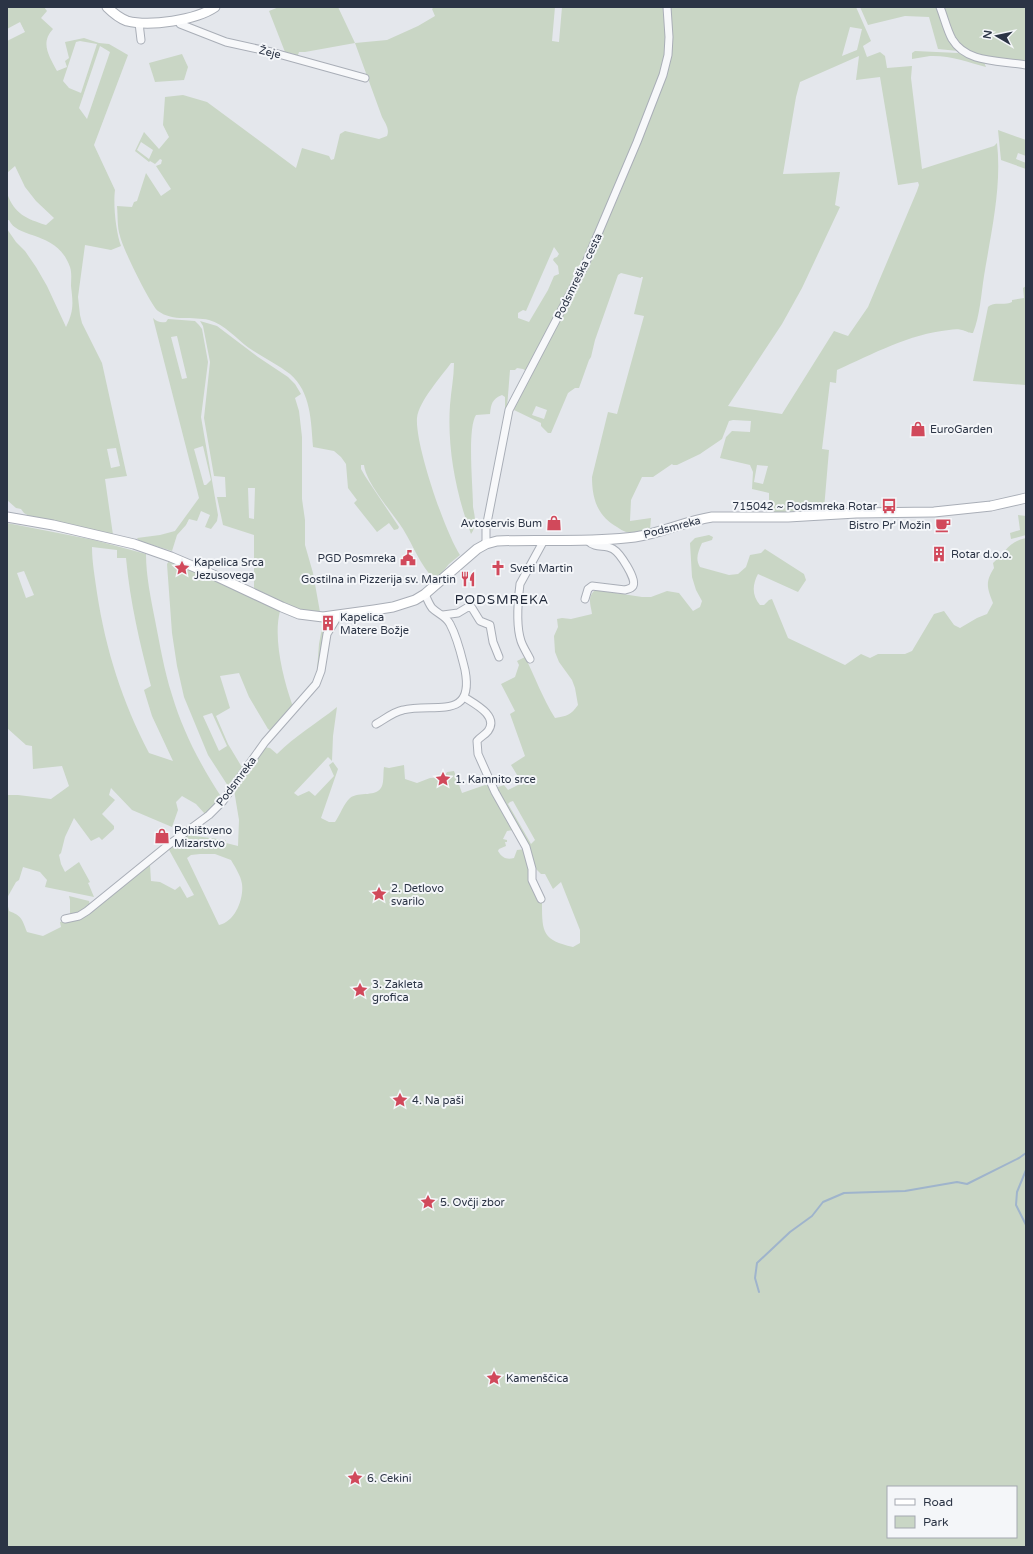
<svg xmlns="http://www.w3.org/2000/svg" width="1033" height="1554" viewBox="0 0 1033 1554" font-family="'Varela Round',sans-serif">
<rect width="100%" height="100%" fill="#e4e7ec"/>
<!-- green -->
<g fill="#c9d6c5" fill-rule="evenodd">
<path d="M7,7H44L47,11L41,18L53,29C40,43 49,56 57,71L67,67L65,61L69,58L65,42L84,38L99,43L109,44L128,55L94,145L115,190C113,205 116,232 121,246L111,250L85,245L78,297L80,315L82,323L102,363L126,472L127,476L105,479L113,535L29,516L24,513L21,509L16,508L7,500V229L16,242L25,251L36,267L47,286L66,327C74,311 73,303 71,286C71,280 72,273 70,267C57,230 18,240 9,220H7V193C14,214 27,219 46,225L54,218L36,201L25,187L15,166L7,173V41L25,32L20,22L7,29ZM80,41L97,44L81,93L69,88L63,81L76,42ZM100,46L110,52L87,119L79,108ZM116,448L120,466L111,468L107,449Z"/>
<path d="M279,7H338L355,43L387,40L418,26L435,16L432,9L434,7H555L552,41L559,42L562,7H664L667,37L666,53L661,71L648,107L582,267L526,371L523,369L517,368L515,370H510L507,408L505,416V397L502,395C492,399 491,404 490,414L476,415C467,429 473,487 473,507C475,517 477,526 471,534C456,494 447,448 450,405C451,391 454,377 454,363H451C441,377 419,401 417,418C415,445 445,532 460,555L449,564L438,578L434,579C420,565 413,545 403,529C392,512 366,483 364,465H361V469L365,476L399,527L398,529L394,530L389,523L377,532L354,503L357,500L348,488L346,464L341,457L334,451L313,447C311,421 311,392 290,374C277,364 262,357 249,348C237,339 224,324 209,320C193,316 173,322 158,311C151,306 122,247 120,236C117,227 118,216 117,206L132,207L134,202L137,201L146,173L161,196L171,189L156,166L161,164L162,160L160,159L155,164L150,161L149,162L135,151L144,132L159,149L169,137L163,125L165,97L183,95L207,102L296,168L302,148L329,156L331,160L334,159L340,134L345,131L379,139L387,136C390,129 385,123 382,117L355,43L305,52H299L297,58L295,57L294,54L285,52L269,11ZM141,142L153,150L149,159L137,150ZM554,247L559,254L557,257L554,258L553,260L558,266L559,274L554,276L548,290L529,322L518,318V313L523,310L526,311Z"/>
<path d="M669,7H856L871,41L863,46L867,57L880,52L885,56L887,68L912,66L911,78L922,169L994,146L997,143C1002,187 991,233 984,276C981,295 980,315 973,333C969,333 968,332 965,331C961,329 954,329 949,330C909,334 873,354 837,370L836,383L830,382L822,449L829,450L824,509L769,513V493L752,489L753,472L750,465L720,458L726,437L732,431L750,432L751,421L733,420L729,421L722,439L700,454L677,465H673L672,464L653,477H642L631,500L630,521L651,518L650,530C643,531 633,534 626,532C623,531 620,529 617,527C598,516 592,500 592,477L608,412L617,414L644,316L634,314L643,277H641V278L621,273L618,275L595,340L591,357L589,360L579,388H575L568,393L551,433H548L541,426V423L514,410L516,400L571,301L620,193L666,73ZM850,27L862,29L857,50L842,56ZM859,56L856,80L880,77L898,185L918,182L919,185L917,191L868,307L848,336L834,331L782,414L728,406L782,324L802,288L840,207L835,205L840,172L783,174L796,97L800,82ZM536,406L547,410L544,419L532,415ZM757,465L768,466L763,484L754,482Z"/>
<path d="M860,7H937L958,51L938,49L929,17L905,16L868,25Z"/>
<path d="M942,7H1026V64L984,58L965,51L953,36Z"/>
<path d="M915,51L958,53L984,62L986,67C968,62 949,55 930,56C924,57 918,58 912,59V53Z"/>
<path d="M182,54L188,67L184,80L155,82L149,63Z"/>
<path d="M998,130L1026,140V156L1018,153L1016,159L1026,163V169L1001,160Z"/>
<path d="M1026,286V385L973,381L988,307C994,301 1004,306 1012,302V300L1024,298L1023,288Z"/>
<path d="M153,318C157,322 161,323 166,322L168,319L195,321L199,325L202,329L208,362L201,417L218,515L217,521L211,529L205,527L210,515L201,511L197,521L189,519L186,525L177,535L172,551L139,541L137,538L160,535L175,531L199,498ZM177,336L187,378L182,379L171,337ZM203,446L211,480L206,485H204L194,449Z"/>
<path d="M200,321L217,326L258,357L288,377L295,384L301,394L295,398L299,411L302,437V499L305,520V545L313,573L320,612C300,615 271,598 254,588V535L223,525L217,497H226L225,477L214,476L204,418L210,362L203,326ZM248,488H255L254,519L249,518Z"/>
<path d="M1018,515L1026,516V535L1011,539L1010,533L1020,530Z"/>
<path d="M7,523L94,540L146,554C146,576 151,599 155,620C160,645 164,670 172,695C183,732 201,766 222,798L205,814L196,804L182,796L176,802L178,810L172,827L132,810L111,788L109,795L115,800L102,814L114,826V829L102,840L99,837L91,841L74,818L65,837L61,853L59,855L61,864L65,872L79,862L90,882L88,883L89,885L94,897L45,887L47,880L40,872L23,867L19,880L16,882L7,898V795H18L51,799L69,786L62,766L33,769L32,746L26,745L7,728ZM92,547L117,550V558H126C130,602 140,644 151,686L144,690L152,716L173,761L149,753C122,701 106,651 97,593C95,578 92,562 92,547ZM24,571L34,595L26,598L17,573Z"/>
<path d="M709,535L713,537L712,540L702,543C698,552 695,559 700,567L729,575L738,574L746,567L750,555L761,553L765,549L804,574L806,580L798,592L758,574C752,585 752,596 760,605H764L769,600L772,599L788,638L845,665L861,654L870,658L878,654H905L912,651L934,614L944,611L954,625L960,628L977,618L987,614L993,603C987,588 985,582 994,568L993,563C1006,552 1008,542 1026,538V1547H7V902L9,911C22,916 22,919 27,932L43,936L61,927L60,922L79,918L86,914L147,865H150L151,881L160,882L175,890L180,886L187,898L194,895L168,848L187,835L226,840V843L238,846L239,820L234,790L237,783L264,747L270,748L277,754C295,736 317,723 337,707L333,736L332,761L328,757L294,793L298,796L309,791L315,796L334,776L329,765L333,762L338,769L321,818L329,822H335C340,815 344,803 350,798C359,791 377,798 382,786C384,781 383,773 384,767L389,768L404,765L405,779L417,783L430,778L444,777L447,772L454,771L462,793L485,785L490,786L514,830L507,831L503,839L507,840V842H505L506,846L499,849L498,851C502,858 507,860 514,858L517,850L525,849C530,860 528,872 531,884C533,890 537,894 537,901L542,902V904C542,933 543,940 573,947L580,943V930L561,882L553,889L545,874H541L533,866L528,846L506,811L495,788L504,785L508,790L522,783L511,765L525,756L510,714L515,711L501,684L515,677L519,665L517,661L525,657C535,677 543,699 555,718C567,716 571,715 578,705L575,688L572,680L559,662L555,652L554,636L558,627L557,619L562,618L571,619L592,614C591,606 587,598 594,591H603L642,597H651L667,591L679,593L693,611L700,607L702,601L696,590L692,577L690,543L695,538ZM513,801L535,840L531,844L508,804L510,802ZM200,854H215L231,860C235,867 241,876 242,884C244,899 235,922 219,925L187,858L191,855ZM888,1487H1016V1537H888Z"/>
<path d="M169,561L229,586L280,611C273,638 283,678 292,704L294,705L271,731L268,729L249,697L239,673L220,676L230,708L216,716L228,744L243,769L230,789L208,755L184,697L177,666L172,633L167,564ZM212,713L227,746L219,751L203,716Z"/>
<path d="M323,623L326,626L319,672L317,671L319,644Z"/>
<path d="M69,896L89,901L90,905L87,909L70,916V900Z"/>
</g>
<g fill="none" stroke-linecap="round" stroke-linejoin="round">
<!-- stream -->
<g stroke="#9fb4cc" stroke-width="2">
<path d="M1026,1170L1017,1192L1016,1205L1026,1225"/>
<path d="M759,1292L755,1278L757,1263L790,1232L812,1216L823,1202L844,1193L905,1191L957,1182L967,1184L1019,1158L1026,1153"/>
</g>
<defs>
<g id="street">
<path d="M940,7C944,17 947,30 952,39C967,64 1000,60 1026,65"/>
<path d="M179,20L180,24L226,42L271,52L365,78"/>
<path d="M139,23L141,40"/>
<path d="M486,544V528L509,410L584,267L637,142L663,75L668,55L669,37L667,7"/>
<path d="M585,599L588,589L592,586L625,590C628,589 631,589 633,586C637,579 620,553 613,549C604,544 596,549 588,541"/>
<path d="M443,615L458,613L468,607L472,608L480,621L490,625L493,642L499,657"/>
<path d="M530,659C527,653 523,647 521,641C516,626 518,600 520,584L543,542"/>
<path d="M464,697C475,704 499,716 488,731C485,735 480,737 477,741L478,754L495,792L526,847L532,869V880L541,899"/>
<path d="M376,724C385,719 393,712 403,710C432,702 475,722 465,670C461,654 458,639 450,624C446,616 438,614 432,608C429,604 427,599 425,594"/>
<path d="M65,919L79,916L87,911L167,846L209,815L223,801L265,742L316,684L321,671L327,634L338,616"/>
</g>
<g id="secondary">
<path d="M107,7C113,13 119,18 127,21C150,27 196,20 215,7"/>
<path d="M7,517L53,525L134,544L171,557L218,577L282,607L299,614L323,617L374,610L393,607L415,600L425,594L477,549L486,544L497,541C543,539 589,543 635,537C662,533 686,521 712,517H788L856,513L934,512L991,506L1026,498"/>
</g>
</defs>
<!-- street casing -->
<use href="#street" stroke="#a9aeb7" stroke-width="9"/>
<!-- secondary casing -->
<use href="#secondary" stroke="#a9aeb7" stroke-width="11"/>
<!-- street -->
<use href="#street" stroke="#f7f8fa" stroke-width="7"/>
<!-- secondary -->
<use href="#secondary" stroke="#fff" stroke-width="9"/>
</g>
<!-- icons -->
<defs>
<symbol id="shop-bare" viewBox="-9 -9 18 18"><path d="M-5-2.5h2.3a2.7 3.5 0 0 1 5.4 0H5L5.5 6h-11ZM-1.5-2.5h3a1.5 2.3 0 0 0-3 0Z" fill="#d1495b" stroke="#f4f6f9" stroke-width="2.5" paint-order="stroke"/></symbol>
<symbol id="bus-bare" viewBox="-9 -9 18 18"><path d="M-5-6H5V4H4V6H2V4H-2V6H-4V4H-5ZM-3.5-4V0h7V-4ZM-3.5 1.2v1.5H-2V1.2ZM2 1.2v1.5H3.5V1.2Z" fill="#d1495b" stroke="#f4f6f9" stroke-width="2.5" paint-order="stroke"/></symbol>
<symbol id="cafe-bare" viewBox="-9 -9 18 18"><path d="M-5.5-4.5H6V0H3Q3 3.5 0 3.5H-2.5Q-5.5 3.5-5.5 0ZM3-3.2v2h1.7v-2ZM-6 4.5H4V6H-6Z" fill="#d1495b" stroke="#f4f6f9" stroke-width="2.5" paint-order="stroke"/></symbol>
<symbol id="building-bare" viewBox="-9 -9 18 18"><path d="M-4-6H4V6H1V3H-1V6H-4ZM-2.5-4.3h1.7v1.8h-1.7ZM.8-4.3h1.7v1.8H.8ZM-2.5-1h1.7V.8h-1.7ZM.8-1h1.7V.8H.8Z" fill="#d1495b" stroke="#f4f6f9" stroke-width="2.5" paint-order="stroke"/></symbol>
<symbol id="civic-bare" viewBox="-9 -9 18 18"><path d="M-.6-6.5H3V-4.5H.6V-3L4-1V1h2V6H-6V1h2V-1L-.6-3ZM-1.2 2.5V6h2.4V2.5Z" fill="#d1495b" stroke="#f4f6f9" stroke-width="2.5" paint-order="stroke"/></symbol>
<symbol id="sight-bare" viewBox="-9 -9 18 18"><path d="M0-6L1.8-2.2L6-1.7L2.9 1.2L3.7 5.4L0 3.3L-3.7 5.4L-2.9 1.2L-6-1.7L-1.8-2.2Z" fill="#d1495b" stroke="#f4f6f9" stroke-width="2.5" paint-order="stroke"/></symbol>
<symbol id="church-bare" viewBox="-9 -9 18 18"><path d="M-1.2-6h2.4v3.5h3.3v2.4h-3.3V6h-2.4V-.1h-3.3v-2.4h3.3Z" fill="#d1495b" stroke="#f4f6f9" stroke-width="2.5" paint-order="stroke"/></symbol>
<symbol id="restaurant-bare" viewBox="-9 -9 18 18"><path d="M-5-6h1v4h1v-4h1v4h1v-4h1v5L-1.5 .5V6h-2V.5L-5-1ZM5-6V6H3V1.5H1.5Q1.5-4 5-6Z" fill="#d1495b" stroke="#f4f6f9" stroke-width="2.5" paint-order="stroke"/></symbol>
</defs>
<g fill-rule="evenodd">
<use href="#shop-bare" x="907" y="418" width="22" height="22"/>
<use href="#bus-bare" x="878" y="495" width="22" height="22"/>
<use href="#shop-bare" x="543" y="512" width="22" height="22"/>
<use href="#cafe-bare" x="932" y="514" width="22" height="22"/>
<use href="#building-bare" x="928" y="543" width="22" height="22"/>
<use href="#civic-bare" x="397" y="547" width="22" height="22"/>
<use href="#sight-bare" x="171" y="557" width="22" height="22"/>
<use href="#church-bare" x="487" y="557" width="22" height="22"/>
<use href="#restaurant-bare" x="457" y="568" width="22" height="22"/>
<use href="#building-bare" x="317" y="612" width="22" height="22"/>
<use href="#sight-bare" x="432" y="768" width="22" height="22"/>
<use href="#shop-bare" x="151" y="825" width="22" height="22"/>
<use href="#sight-bare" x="368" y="883" width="22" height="22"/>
<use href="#sight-bare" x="349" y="979" width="22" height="22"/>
<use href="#sight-bare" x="389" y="1089" width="22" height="22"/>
<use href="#sight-bare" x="417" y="1191" width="22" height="22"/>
<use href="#sight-bare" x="483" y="1367" width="22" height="22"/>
<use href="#sight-bare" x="344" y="1467" width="22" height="22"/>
</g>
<g text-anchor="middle" stroke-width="4" stroke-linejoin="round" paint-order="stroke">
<!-- street labels -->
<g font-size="11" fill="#2b3445" stroke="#f4f6f9">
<text transform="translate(270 52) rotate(14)" y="4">Žeje</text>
<text transform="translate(578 276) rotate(-64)" y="4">Podsmreška cesta</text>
<text transform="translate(672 527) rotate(-15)" y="4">Podsmreka</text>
<text transform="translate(236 781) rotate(-53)" y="4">Podsmreka</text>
</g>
<!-- poi labels -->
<g font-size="11" fill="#2b3445" stroke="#f4f6f9" text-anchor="start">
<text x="930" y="433">EuroGarden</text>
<text x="877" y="510" text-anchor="end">715042 ~ Podsmreka Rotar</text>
<text x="542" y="527" text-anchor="end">Avtoservis Bum</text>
<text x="931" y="529" text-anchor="end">Bistro Pr' Možin</text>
<text x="951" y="558">Rotar d.o.o.</text>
<text x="396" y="562" text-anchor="end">PGD Posmreka</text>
<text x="194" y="566">Kapelica Srca<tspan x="194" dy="13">Jezusovega</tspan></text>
<text x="510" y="572">Sveti Martin</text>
<text x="456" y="583" text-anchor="end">Gostilna in Pizzerija sv. Martin</text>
<text x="340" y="621">Kapelica<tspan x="340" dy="13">Matere Božje</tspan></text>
<text x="455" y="783">1. Kamnito srce</text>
<text x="174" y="834">Pohištveno<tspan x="174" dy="13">Mizarstvo</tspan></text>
<text x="391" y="892">2. Detlovo<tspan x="391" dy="13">svarilo</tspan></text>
<text x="372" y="988">3. Zakleta<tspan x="372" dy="13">grofica</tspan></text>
<text x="412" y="1104">4. Na paši</text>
<text x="440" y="1206">5. Ovčji zbor</text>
<text x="506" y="1382">Kamenščica</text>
<text x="367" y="1482">6. Cekini</text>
</g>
<!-- quarter labels -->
<g font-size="13" letter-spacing="1" fill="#1d2536" stroke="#f4f6f9">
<text x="502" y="604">PODSMREKA</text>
</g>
</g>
<!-- border -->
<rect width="1033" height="1554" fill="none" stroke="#2b3445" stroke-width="16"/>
<!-- legend -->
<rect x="887" y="1486" width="130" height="52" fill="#f4f6f9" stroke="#a4a8b1"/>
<rect x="895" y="1499" width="20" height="6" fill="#ffffff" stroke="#a4a8b1"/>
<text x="923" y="1506" font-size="12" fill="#2b3445">Road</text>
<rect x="895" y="1516" width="20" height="12" fill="#c9d6c5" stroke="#a4a8b1"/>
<text x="923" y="1526" font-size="12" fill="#2b3445">Park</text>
<!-- north arrow -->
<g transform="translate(997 36) rotate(279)" stroke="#f4f6f9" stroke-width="3" paint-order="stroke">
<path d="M0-3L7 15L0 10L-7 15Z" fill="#2b3445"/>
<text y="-6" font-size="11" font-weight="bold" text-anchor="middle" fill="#2b3445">N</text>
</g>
</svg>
